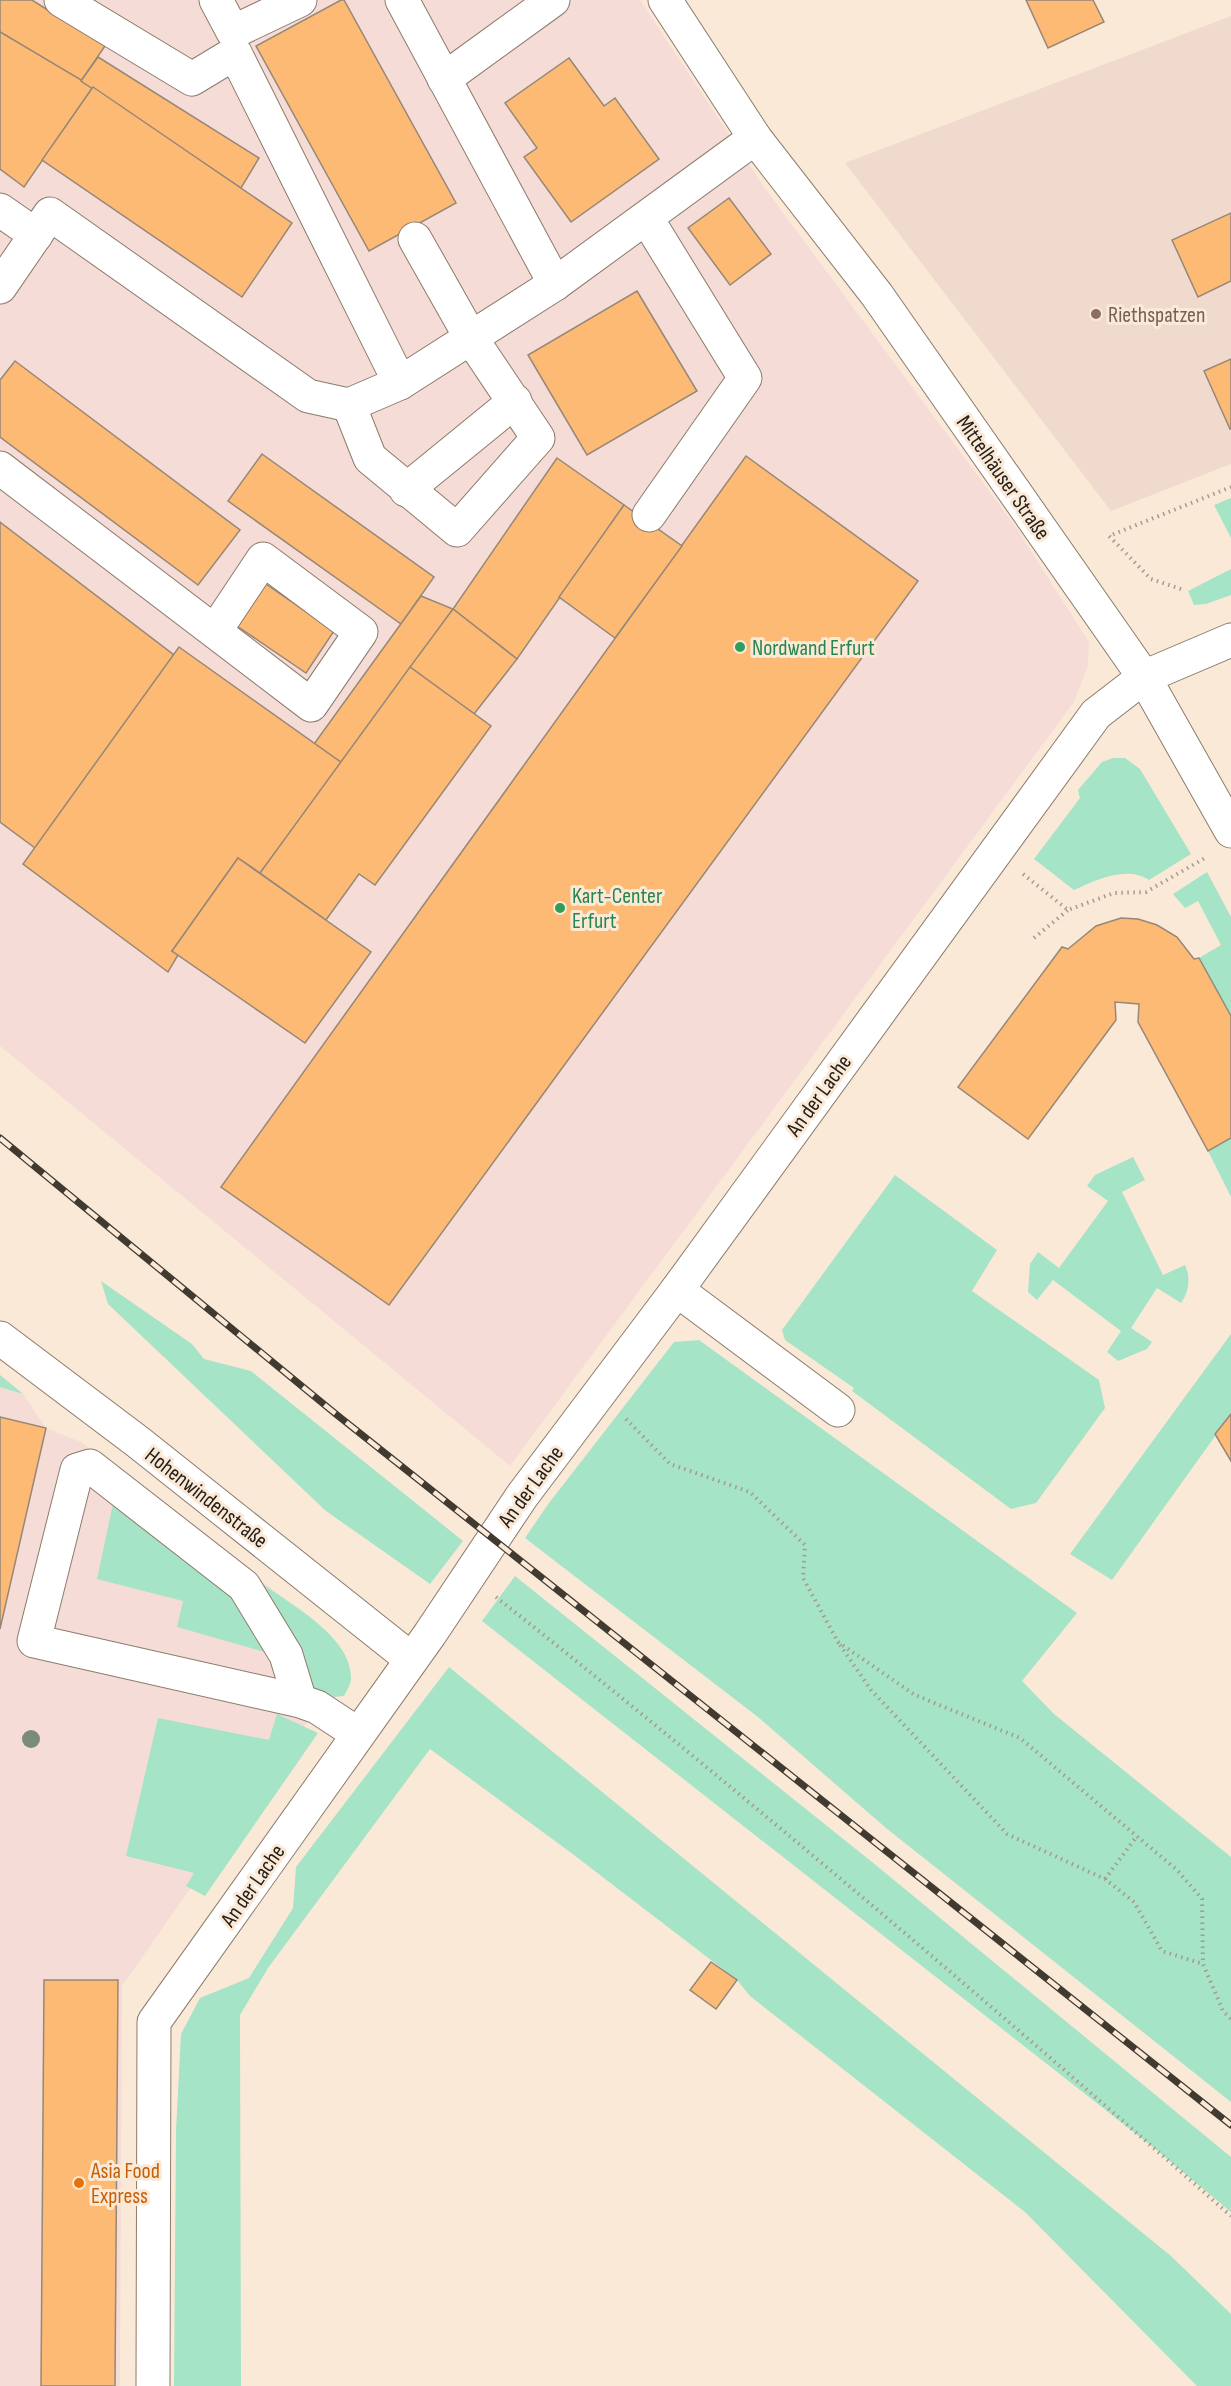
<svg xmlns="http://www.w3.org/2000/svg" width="1231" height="2386" viewBox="0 0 1231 2386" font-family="'Sofia Sans Condensed',sans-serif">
<rect width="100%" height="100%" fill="#fbe9d8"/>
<!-- commercial -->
<g fill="#f6dcd7">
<path d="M0,0H640L764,187L1015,526L1089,642L1088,666L1074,702L510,1466L0,1046Z"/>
<path d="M0,1375L23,1394L46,1428L81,1442L320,1626L338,1678L122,1986L120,2386H0Z"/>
</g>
<!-- education -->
<path fill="#f0dacd" d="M1231,16V464L1111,511L845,163Z"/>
<!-- green -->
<g fill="#a5e4c6">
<path d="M1231,498V538L1214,505Z"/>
<path d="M1231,569V595L1206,604L1194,605L1188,591Z"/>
<path d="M1113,758H1125L1140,769L1191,854L1149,880C1127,865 1096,880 1074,890L1034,859L1080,798L1078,790L1102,762Z"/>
<path d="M1207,872L1231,917V1016L1199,958L1221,945L1198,901L1185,908L1173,894Z"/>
<path d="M1231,1138V1197L1208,1151Z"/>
<path d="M1133,1157L1145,1180L1122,1192L1163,1275L1185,1265C1191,1278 1189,1292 1181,1303L1157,1288L1131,1328L1152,1342L1147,1349L1118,1361L1107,1352L1121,1331L1053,1280L1037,1300L1028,1292L1030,1264L1038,1252L1059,1268L1108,1201L1087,1186L1095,1175Z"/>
<path d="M895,1175L997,1250L972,1291L1099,1380L1105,1408L1036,1503L1011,1509L852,1391L854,1388L785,1340L782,1330Z"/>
<path d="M101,1281L192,1344L204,1359L251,1371L463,1541L430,1584L326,1511L108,1304Z"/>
<path d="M1231,1334V1414L1112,1580L1070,1554Z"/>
<path d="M699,1340L1077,1613L1022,1681L1054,1714L1231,1857V2102L886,1828L758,1717L525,1538L549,1503L674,1342Z"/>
<path d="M0,1375L23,1394L0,1387Z"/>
<path d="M114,1499L231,1593L268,1653L177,1627L183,1601L97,1579Z"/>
<path d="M515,1576L872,1862L1231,2157V2212L1154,2148L482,1621Z"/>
<path d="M257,1580C288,1603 352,1636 351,1678C351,1684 347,1690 344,1696L334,1697L307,1685V1664Z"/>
<path d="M449,1667L1171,2256L1231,2314V2386H1197L1025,2212L750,1996L737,1980L570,1852L430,1749L268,1968L240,2015L241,2386H174L176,2130L181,2034L200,1998L249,1978L293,1908L296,1867Z"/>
<path d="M277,1714L318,1733L205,1896L186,1886L194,1873L126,1856L158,1718L269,1740Z"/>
</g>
<!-- building -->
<g fill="#fcba75" stroke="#978777" stroke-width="1.5">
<path d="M0,0H32L105,46L81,81L0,32Z"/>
<path d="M341,0H344L456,203L369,251L256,46Z"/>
<path d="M1026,0H1093L1104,22L1048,48Z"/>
<path d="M0,32L93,87L24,187L0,169Z"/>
<path d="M98,57L259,158L241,188L81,81Z"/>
<path d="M569,58L604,106L615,98L659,159L571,222L524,157L537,148L505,103Z"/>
<path d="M93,87L292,223L242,297L42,160Z"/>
<path d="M729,198L771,254L730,285L688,228Z"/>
<path d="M1231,213V281L1198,297L1172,240Z"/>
<path d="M637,291L697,391L587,455L528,355Z"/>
<path d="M1231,359V429H1230L1204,371Z"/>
<path d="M15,361L240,530L198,585L0,437V380Z"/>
<path d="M262,454L434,577L401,624L228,501Z"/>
<path d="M746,456L918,581L389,1305L221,1187Z"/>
<path d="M557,458L624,505L517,659L453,609Z"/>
<path d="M624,505L682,546L615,638L559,597Z"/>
<path d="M0,522L174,655L35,848L0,822Z"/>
<path d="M257,578L334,631L306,673L228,620Z"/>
<path d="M421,596L453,609L342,763L314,744Z"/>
<path d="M453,609L517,659L474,714L410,667Z"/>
<path d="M179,647L342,763L260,873L238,858L172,951L178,955L168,972L23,864Z"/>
<path d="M410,667L491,726L375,885L359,874L326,920L260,873Z"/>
<path d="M238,858L371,952L305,1043L172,951Z"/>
<path d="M1121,918L1138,919L1157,925L1177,937L1194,959L1199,958L1231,1016V1138L1208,1151L1138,1022L1139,1004L1115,1002L1116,1020L1028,1139L958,1087L1062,947L1068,949L1096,926Z"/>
<path d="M1231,1414V1461L1215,1434Z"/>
<path d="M0,1417L46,1428L0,1629Z"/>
<path d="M711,1962L737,1980L716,2009L690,1990Z"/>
<path d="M44,1980H118L115,2386H41Z"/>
</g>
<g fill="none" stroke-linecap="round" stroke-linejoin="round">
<defs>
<g id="minor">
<path d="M61,0L192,79L235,53L400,383"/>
<path d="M216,0L233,32L300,0"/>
<path d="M402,0L555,284L755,138"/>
<path d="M444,79L553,0"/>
<path d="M0,210L36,235"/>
<path d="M647,219L745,378L649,515"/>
<path d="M0,287L50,214L308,396L349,405L400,383L555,284"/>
<path d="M349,405L370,458L457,530L538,438L471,338L415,239"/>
<path d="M0,468L311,705L361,632L263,559L215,631"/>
<path d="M406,490L515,401"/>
<path d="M677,1290L838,1410"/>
<path d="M0,1338L138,1442L411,1659"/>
<path d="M300,1701L286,1655L244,1586L90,1466L77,1470L34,1641L300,1701L317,1707L358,1734"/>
<path d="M153,2386L154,2022L430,1634L522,1496L677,1290L1096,714L1144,677L1231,640"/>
</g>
<path id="major" d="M665,0L755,138L877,295L1144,677L1231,831"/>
</defs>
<!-- minor casing -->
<use href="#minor" stroke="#8b7b6b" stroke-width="35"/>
<!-- major casing -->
<use href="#major" stroke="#8b7b6b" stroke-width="35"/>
<!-- path -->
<g stroke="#a79a8d" stroke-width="4" stroke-dasharray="1.5 4.5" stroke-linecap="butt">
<path d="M1181,589L1151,579L1109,536L1231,487"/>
<path d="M1023,874L1068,910L1114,893L1146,892L1205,858"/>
<path d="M1034,938L1068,910"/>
<path d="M626,1419L670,1464L750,1492L805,1545L803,1578L838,1642L915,1695L1020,1738L1177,1870L1202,1899L1203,1964L1223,2011L1231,2019"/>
<path d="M496,1597C747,1796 991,2004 1231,2216"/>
<path d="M840,1645L871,1690L1007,1834L1105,1879L1134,1902L1162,1951L1203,1964"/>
<path d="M1105,1879L1137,1836"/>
</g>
<!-- minor -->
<use href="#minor" stroke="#fff" stroke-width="33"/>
<!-- major -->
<use href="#major" stroke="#fff" stroke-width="33"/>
<defs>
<path id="rail" d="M0,1138L337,1415L1231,2125"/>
</defs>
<!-- rail casing -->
<use href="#rail" stroke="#413a31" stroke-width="7"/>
<!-- rail -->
<use href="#rail" stroke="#fbe9d8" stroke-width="4.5" stroke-dasharray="14" stroke-linecap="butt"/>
</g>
<!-- trees -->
<circle fill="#7b8b79" cx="31" cy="1739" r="9"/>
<!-- markers -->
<circle fill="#8d6e63" stroke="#fbe9d8" stroke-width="2" cx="1096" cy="314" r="6"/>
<g fill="#2e9e5b" stroke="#fbe9d8" stroke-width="2">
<circle cx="740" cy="647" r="6"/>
<circle cx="560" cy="908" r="6"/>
</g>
<circle fill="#e8710a" stroke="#fbe9d8" stroke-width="2" cx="79" cy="2183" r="6"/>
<g text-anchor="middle" stroke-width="6" stroke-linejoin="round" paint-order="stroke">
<!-- education labels -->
<g font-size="22" fill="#785e54" stroke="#fbe9d8" text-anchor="start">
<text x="1108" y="322">Riethspatzen</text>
</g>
<!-- street labels -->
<g font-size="22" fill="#262019" stroke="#fbe9d8">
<text transform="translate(1004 477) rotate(55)" y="8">Mittelhäuser Straße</text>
<text transform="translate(818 1095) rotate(-54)" y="8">An der Lache</text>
<text transform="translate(530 1486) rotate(-54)" y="8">An der Lache</text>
<text transform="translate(207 1497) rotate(38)" y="8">Hohenwindenstraße</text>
<text transform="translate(252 1885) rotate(-55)" y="8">An der Lache</text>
</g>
<!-- leisure labels -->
<g font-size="22" fill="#27864d" stroke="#fbe9d8" text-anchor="start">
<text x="752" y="655">Nordwand Erfurt</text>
<text x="572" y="903">Kart-Center<tspan x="572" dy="25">Erfurt</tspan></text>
</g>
<!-- food labels -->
<g font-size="22" fill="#c56008" stroke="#fbe9d8" text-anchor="start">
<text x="91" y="2178">Asia Food<tspan x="91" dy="25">Express</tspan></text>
</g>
</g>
</svg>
